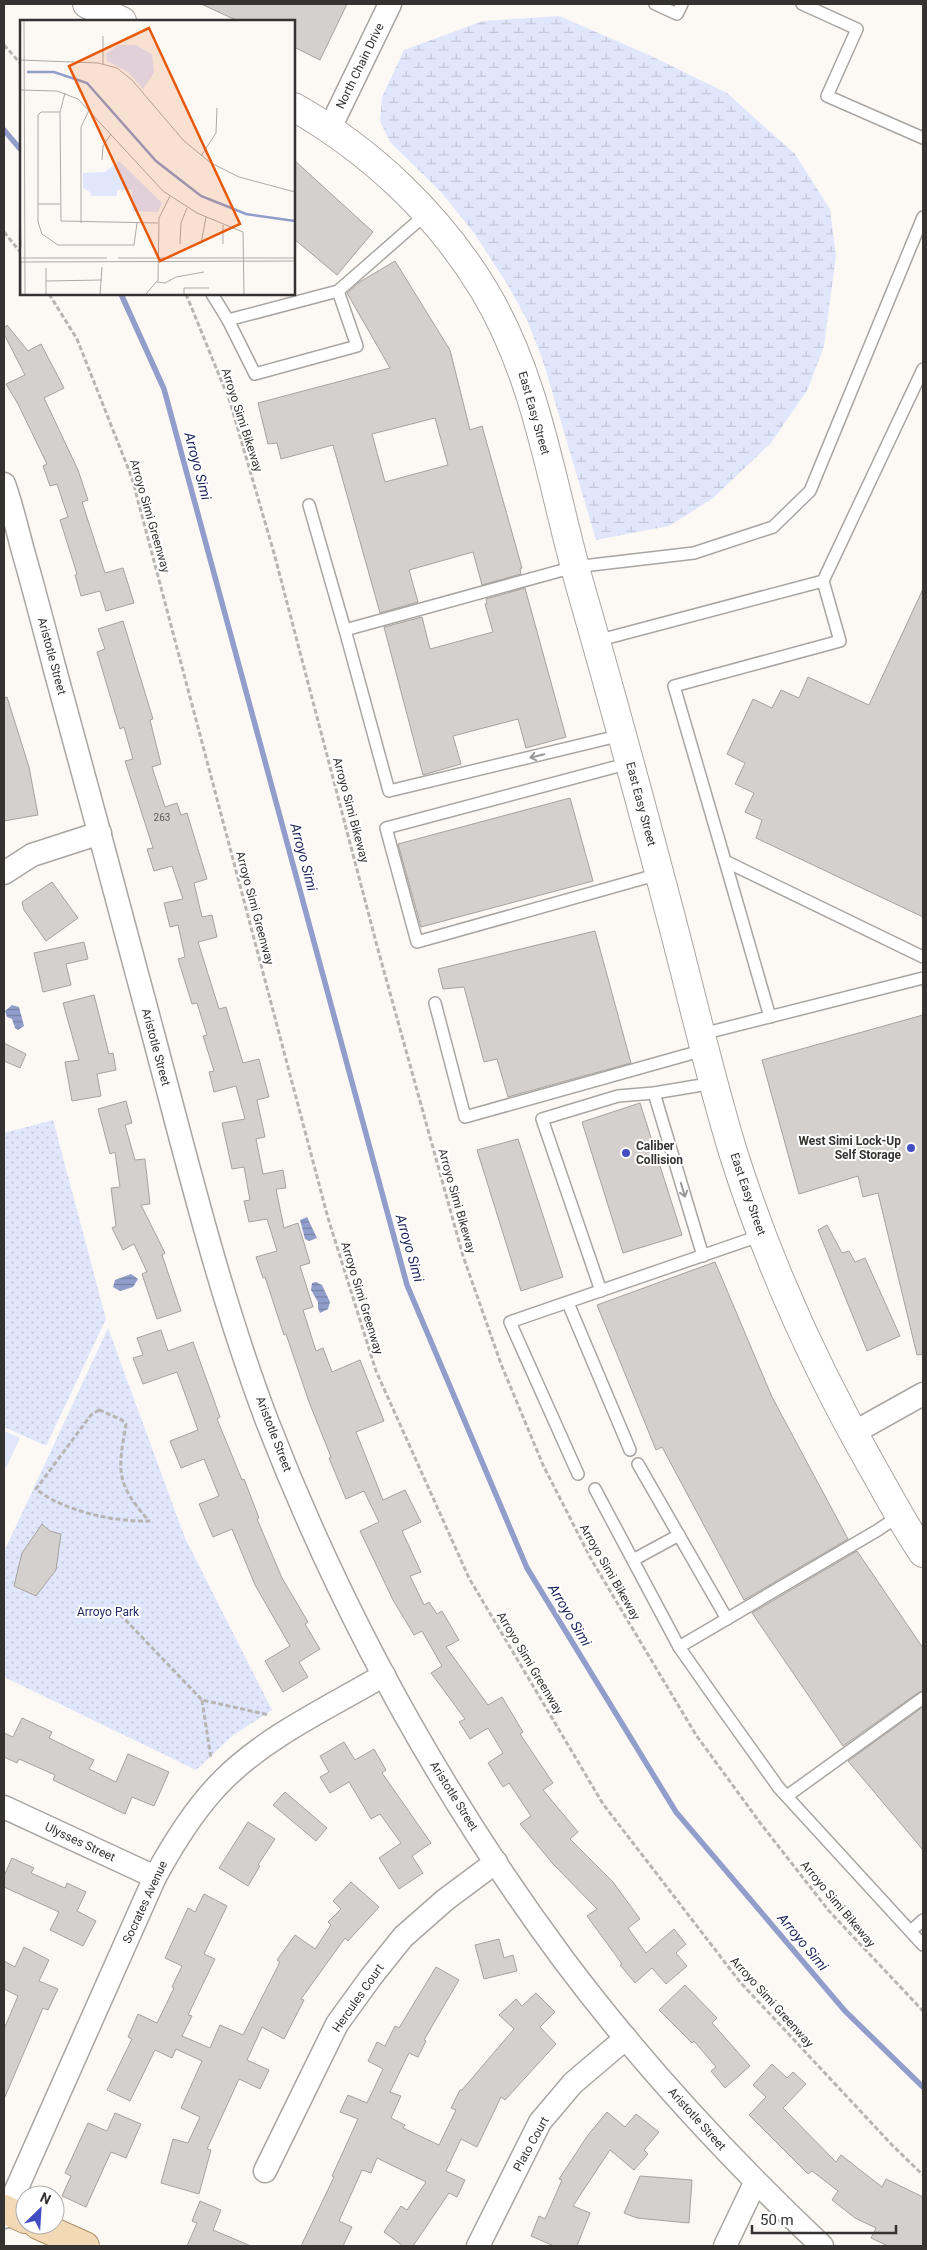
<svg xmlns="http://www.w3.org/2000/svg" width="927" height="2250" viewBox="0 0 927 2250" font-family="Roboto,sans-serif">
<defs>
<pattern id="wetland-marsh" width="20" height="14" patternUnits="userSpaceOnUse" patternTransform="scale(1.25)"><rect width="20" height="14" fill="#e0e6fc"/><path d="M1 5h8M5 5V1M11 12h8M15 12V8" fill="none" stroke="#c1c6d8"/></pattern>
<pattern id="park-dots" width="8" height="8" patternUnits="userSpaceOnUse" patternTransform="scale(1.25)"><rect width="8" height="8" fill="#e0e6fc"/><path d="M2 2h.1M6 6h.1" fill="none" stroke="#c1c6d8" stroke-width="1.8" stroke-linecap="round"/></pattern>
<pattern id="water-rules" width="6" height="5" patternUnits="userSpaceOnUse" patternTransform="scale(1.25)"><rect width="6" height="5" fill="#919dcb"/><path d="M0 2.5h6" fill="none" stroke="#7781a5"/></pattern>
</defs>
<rect width="100%" height="100%" fill="#fcf9f5"/>
<!-- wetland -->
<path fill="url(#wetland-marsh)" d="M559,16L649,55L727,93L795,154L830,209L836,256L824,346L808,389L771,443L712,499L669,526L596,540L543,361L527,320L506,282L474,233L441,192L390,142L380,121L382,97L404,50L483,21Z"/>
<!-- park -->
<g fill="url(#park-dots)">
<path d="M53,1120L106,1319L46,1446L4,1427V1133Z"/>
<path d="M108,1328L185,1538L272,1710L232,1736L196,1770L4,1677V1552Z"/>
</g>
<!-- pitch -->
<path fill="#e0e6fc" d="M4,1431L20,1438L6,1468L4,1467Z"/>
<!-- water -->
<g fill="url(#water-rules)">
<path d="M12,1005L19,1007L24,1026L18,1030L15,1028L12,1019L7,1017L5,1011Z"/>
<path d="M307,1217L317,1238L309,1241L305,1239L300,1220Z"/>
<path d="M131,1274L138,1279L133,1287L120,1291L113,1287L115,1280Z"/>
<path d="M316,1282L322,1285L330,1302L328,1309L320,1313L318,1308V1302L311,1290L312,1283Z"/>
</g>
<g fill="none" stroke-linecap="round" stroke-linejoin="round">
<!-- stream -->
<g stroke="#919dcb" stroke-width="5.5">
<path d="M4,130L21,150"/>
<path d="M121,294L164,389L407,1285L527,1568L676,1812L845,2011L923,2087"/>
</g>
</g>
<!-- building -->
<g fill="#d3d0cd" stroke="#a5a29f" fill-rule="evenodd">
<path d="M201,4H347L320,60L294,47V21H238Z"/>
<path d="M294,160L373,232L337,275L294,239Z"/>
<path d="M395,261L450,350L470,430L482,426L522,568L520,569L521,574L482,585L473,552L409,570L418,602L380,613L333,445L281,459L277,443L268,444L258,403L390,368L347,293L358,283ZM435,418L448,465L385,482L372,434Z"/>
<path d="M7,325L28,351L41,344L64,388L44,398L78,470L88,500L82,502L105,573L123,568L134,603L106,611L100,591L81,596L75,575L77,574L60,520L68,517L57,484L50,486L43,466L47,464L18,404L6,384L25,375L4,334V328Z"/>
<path d="M525,588L566,737L526,748L518,719L453,736L461,764L423,775L384,627L422,617L430,649L493,632L485,604H487L486,599Z"/>
<path d="M923,589V917L756,838L762,820L745,812L754,793L735,784L745,763L727,754L753,699L772,708L781,690L799,698L808,677L869,705Z"/>
<path d="M123,621L153,719L150,720L161,764L152,767L165,807L177,803L181,815L187,813L207,879L194,883L202,917L212,915L217,937L198,942L219,1009L226,1007L243,1063L259,1059L269,1097L257,1100L265,1137L256,1139L263,1174L283,1170L286,1188L276,1189L284,1228L298,1223L310,1263L300,1266L313,1307L303,1310L316,1351L323,1348L332,1372L360,1360L384,1421L356,1432L383,1500L405,1490L421,1522L402,1531L421,1572L410,1576L424,1605L429,1602L437,1614L442,1611L459,1640L446,1647L488,1705L502,1697L523,1732L520,1734L553,1783L543,1790L578,1832L570,1839L613,1882L640,1919L628,1928L646,1953L674,1929L686,1944L676,1953L687,1966L666,1984L652,1968L635,1983L620,1965L622,1964L587,1916L597,1909L553,1864L520,1824L531,1816L509,1783L503,1787L488,1763L503,1753L488,1728L470,1739L459,1722L465,1719L431,1673L442,1666L422,1631L414,1635L393,1600L360,1531L379,1522L364,1491L346,1499L329,1458L331,1457L309,1402L286,1334L284,1335L265,1277L263,1278L256,1257L277,1251L267,1219L249,1222L244,1201L250,1200L244,1167L232,1169L222,1123L245,1119L236,1086L214,1092L209,1072L214,1071L203,1036L207,1035L197,1003L192,1004L178,959L185,957L178,925L170,927L164,903L183,899L172,866L154,871L147,849L153,848L125,761L133,759L124,727L120,729L97,652L105,649L98,629Z"/>
<path d="M7,697L29,767L38,815L4,821V698Z"/>
<path d="M570,798L593,881L421,927L398,844Z"/>
<path d="M52,882L78,918L46,941L24,910L22,902Z"/>
<path d="M595,931L631,1063L508,1097L497,1059L484,1062L464,987L443,989L438,969Z"/>
<path d="M84,942L88,959L66,964L71,985L43,992L34,953Z"/>
<path d="M94,995L109,1054L113,1053L116,1070L97,1074L101,1096L72,1101L65,1062L79,1060L63,1003Z"/>
<path d="M923,1015V1354L917,1355L878,1193L863,1197L858,1176L799,1194L762,1060Z"/>
<path d="M4,1043L26,1054L20,1068L4,1061Z"/>
<path d="M126,1101L132,1123L125,1125L135,1160L145,1159L150,1204L141,1205L165,1253L162,1255L181,1311L157,1319L142,1274L147,1272L134,1244L123,1250L112,1228L116,1226L111,1188L120,1187L115,1152L110,1154L98,1109Z"/>
<path d="M640,1103L682,1235L623,1253L582,1122Z"/>
<path d="M518,1139L563,1277L521,1291L477,1150Z"/>
<path d="M827,1225L842,1253L849,1251L855,1262L865,1258L900,1336L867,1351L818,1230Z"/>
<path d="M715,1262L772,1397L848,1539L744,1600L662,1447L656,1450L597,1305Z"/>
<path d="M161,1330L168,1351L193,1342L220,1417L217,1419L242,1480L244,1479L259,1518L257,1519L282,1578L308,1622L305,1624L320,1649L299,1662L308,1677L283,1692L265,1661L290,1646L255,1585L232,1529L213,1537L199,1504L219,1496L204,1459L181,1468L170,1441L198,1430L177,1372L143,1384L133,1358L143,1355L137,1338Z"/>
<path d="M42,1524L50,1531L61,1534L56,1570L36,1596L14,1586L22,1553Z"/>
<path d="M857,1551L923,1648V1691L919,1692L843,1746L752,1613Z"/>
<path d="M923,1707V1850L848,1761Z"/>
<path d="M22,1718L52,1732L49,1738L94,1760L89,1769L116,1782L128,1754L169,1772L154,1806L132,1797L125,1814L53,1780L55,1775L19,1759L17,1763L4,1757V1733L13,1737Z"/>
<path d="M344,1742L355,1760L374,1749L386,1770L382,1773L431,1843L412,1856L423,1873L399,1889L379,1858L401,1843L380,1814L371,1819L349,1782L330,1793L320,1777L329,1772L320,1756Z"/>
<path d="M285,1792L327,1828L316,1841L273,1805Z"/>
<path d="M248,1822L275,1839L258,1865L260,1866L248,1886L219,1868Z"/>
<path d="M12,1858L34,1868L31,1873L65,1888L67,1883L86,1892L77,1911L96,1921L83,1946L50,1930L59,1912L4,1887V1876Z"/>
<path d="M351,1882L379,1907L348,1941L345,1938L301,1999L304,2000L284,2039L262,2027L247,2060L269,2070L260,2089L239,2079L207,2149L211,2150L199,2194L161,2183L173,2139L188,2143L200,2117L181,2108L202,2061L176,2049L172,2058L155,2050L130,2101L107,2090L132,2039L128,2037L138,2014L157,2023L174,1988L172,1987L182,1966L165,1958L188,1908L195,1912L204,1894L227,1906L204,1954L215,1959L188,2015L192,2016L182,2036L210,2048L220,2025L243,2035L280,1962L277,1960L295,1935L315,1949L331,1925L328,1922L341,1909L333,1901Z"/>
<path d="M499,1939L504,1958L513,1955L517,1971L484,1979L475,1945Z"/>
<path d="M24,1947L49,1960L39,1981L58,1989L48,2010L43,2008L4,2099V2029L18,1996L4,1989V1961L15,1967Z"/>
<path d="M436,1967L459,1980L424,2040L426,2041L418,2057L409,2053L390,2092L401,2096L391,2118L405,2125L403,2128L439,2145L456,2110L451,2108L460,2090H462L514,2029L499,2015L516,1999L522,2006L536,1993L555,2012L540,2027L556,2044L505,2100L501,2097L477,2147L461,2139L446,2171L465,2180L457,2197L449,2193L413,2246H403L384,2232L401,2206L407,2210L426,2182L377,2158L371,2173L362,2170L339,2221L352,2227L343,2246H301L334,2177L332,2176L358,2119L340,2112L348,2095L367,2103L383,2069L368,2061L377,2042L385,2046L395,2026L399,2028Z"/>
<path d="M685,1985L717,2018L712,2023L750,2066L725,2088L711,2071L716,2067L694,2041L692,2043L659,2010Z"/>
<path d="M772,2064L787,2078L793,2072L806,2084L783,2108L836,2162L841,2155L882,2187L886,2179L923,2197V2246H888L871,2238L876,2228L855,2218L832,2200L838,2191L812,2171L808,2174L749,2115L766,2097L753,2085Z"/>
<path d="M607,2112L625,2127L636,2114L659,2132L644,2150L648,2154L634,2170L610,2150L573,2206L590,2213L577,2246H554L531,2236L539,2216L545,2219L562,2180L559,2179L588,2135Z"/>
<path d="M115,2113L141,2124L126,2158L111,2152L86,2207L62,2196L71,2176L65,2173L88,2123L107,2131Z"/>
<path d="M640,2176L692,2180L689,2223L637,2218L624,2213Z"/>
<path d="M200,2201L221,2210L213,2230L251,2246H187L197,2223L192,2221Z"/>
</g>
<g fill="none" stroke-linecap="round" stroke-linejoin="round">
<defs>
<g id="service">
<path d="M655,4L677,14L682,4"/>
<path d="M802,4L857,29L827,96L923,138"/>
<path d="M212,294L228,320L338,291L426,214"/>
<path d="M228,320L255,374L357,346L338,291"/>
<path d="M309,505L345,630"/>
<path d="M823,581L840,641L674,686L725,861L923,957"/>
<path d="M596,641L823,581L923,369"/>
<path d="M622,735L389,791L345,630L574,567L694,553L773,527L810,491L923,217"/>
<path d="M630,763L386,828L417,942L659,874"/>
<path d="M725,861L770,1017"/>
<path d="M435,1003L465,1117L704,1050"/>
<path d="M702,1034L923,978"/>
<path d="M654,1093L703,1256"/>
<path d="M601,1291L542,1119L618,1096L654,1093L714,1083"/>
<path d="M568,1303L630,1450"/>
<path d="M638,1464L727,1619"/>
<path d="M578,1474L510,1322L762,1235"/>
<path d="M595,1489L679,1647L719,1704L779,1788L923,1945"/>
<path d="M633,1560L679,1535"/>
<path d="M679,1647L878,1530L900,1515"/>
<path d="M787,1796L923,1698"/>
<path d="M911,1931L923,1920"/>
</g>
<g id="minor">
<path d="M330,128L390,4"/>
<path d="M4,484C12,506 17,529 23,551C34,589 44,628 54,666C87,787 120,909 152,1030C187,1161 219,1294 267,1421C341,1612 441,1794 563,1959C640,2062 728,2157 822,2246"/>
<path d="M4,873L32,855L100,833"/>
<path d="M853,1433L923,1394"/>
<path d="M4,1807L155,1877"/>
<path d="M265,2171L337,2024L371,1977L403,1937L445,1900L496,1862"/>
<path d="M4,2217L155,1877C174,1842 195,1808 223,1780C268,1735 330,1707 384,1675"/>
<path d="M478,2246L540,2122L573,2083L626,2038"/>
<path d="M725,2246L755,2183"/>
</g>
<g id="tertiary">
<path d="M87,4L122,21"/>
<path d="M294,107C371,151 438,214 484,290C539,381 552,489 581,589C614,704 645,818 675,933C694,1006 711,1080 733,1152C768,1263 816,1369 874,1470C890,1498 905,1527 923,1553"/>
</g>
<g id="primary">
<path d="M4,2209L25,2219"/>
<path d="M38,2225L85,2246"/>
</g>
</defs>
<!-- service casing -->
<use href="#service" stroke="#a8a6a2" stroke-width="14"/>
<!-- minor casing -->
<use href="#minor" stroke="#a8a6a2" stroke-width="25"/>
<!-- tertiary casing -->
<use href="#tertiary" stroke="#a8a6a2" stroke-width="30"/>
<!-- primary casing -->
<use href="#primary" stroke="#ab8f67" stroke-width="30"/>
<!-- path -->
<g stroke="#b8b6b3" stroke-width="3" stroke-dasharray="5 2.5" stroke-linecap="butt">
<path d="M4,45L21,64"/>
<path d="M4,232L21,253"/>
<path d="M49,294L77,339L132,478L328,1218L376,1371L469,1578L603,1804L740,1982L892,2145L923,2175"/>
<path d="M186,294L230,402L274,553L377,946L463,1256L501,1364L543,1465L591,1559L696,1735L761,1824L829,1911L923,2011"/>
<path d="M99,1410L122,1420L126,1424C118,1472 115,1482 149,1521C114,1522 63,1511 36,1489L91,1415Z"/>
<path d="M115,1609L202,1700L269,1715"/>
<path d="M202,1700L211,1759"/>
</g>
<!-- service -->
<use href="#service" stroke="#fff" stroke-width="11"/>
<!-- minor -->
<use href="#minor" stroke="#fff" stroke-width="22"/>
<!-- tertiary -->
<use href="#tertiary" stroke="#fff" stroke-width="28"/>
<!-- primary -->
<use href="#primary" stroke="#f3d9b5" stroke-width="28"/>
</g>
<!-- one-way arrows -->
<defs><path id="oneway-shaft" d="M-6 0H5M1.5-3L5.5 0L1.5 3" fill="none" stroke-width="1.6" stroke-linecap="round" stroke-linejoin="round" transform="scale(1.25)"/></defs>
<g stroke="#9a9998">
<use href="#oneway-shaft" transform="translate(537 756) rotate(166)"/>
<use href="#oneway-shaft" transform="translate(683 1190) rotate(73)"/>
</g>
<!-- markers -->
<g fill="#434ec3" stroke="#fff" stroke-width="2">
<circle cx="911" cy="1148" r="5"/>
<circle cx="626" cy="1153" r="5"/>
</g>
<g text-anchor="middle" stroke-width="4" stroke-linejoin="round" paint-order="stroke">
<!-- number labels -->
<g font-size="10" fill="#5c5a59">
<text x="162" y="821">263</text>
</g>
<!-- street labels -->
<g font-size="12" fill="#343332" stroke="#fff">
<text transform="translate(360 66) rotate(-64)" y="4">North Chain Drive</text>
<text transform="translate(534 413) rotate(74)" y="4">East Easy Street</text>
<text transform="translate(242 420) rotate(72)" y="4">Arroyo Simi Bikeway</text>
<text transform="translate(150 516) rotate(74)" y="4">Arroyo Simi Greenway</text>
<text transform="translate(52 656) rotate(75)" y="4">Aristotle Street</text>
<text transform="translate(641 804) rotate(75)" y="4">East Easy Street</text>
<text transform="translate(351 810) rotate(75)" y="4">Arroyo Simi Bikeway</text>
<text transform="translate(255 908) rotate(75)" y="4">Arroyo Simi Greenway</text>
<text transform="translate(156 1047) rotate(75)" y="4">Aristotle Street</text>
<text transform="translate(748 1194) rotate(71)" y="4">East Easy Street</text>
<text transform="translate(457 1201) rotate(74)" y="4">Arroyo Simi Bikeway</text>
<text transform="translate(362 1298) rotate(73)" y="4">Arroyo Simi Greenway</text>
<text transform="translate(274 1434) rotate(69)" y="4">Aristotle Street</text>
<text transform="translate(610 1572) rotate(60)" y="4">Arroyo Simi Bikeway</text>
<text transform="translate(530 1663) rotate(59)" y="4">Arroyo Simi Greenway</text>
<text transform="translate(454 1796) rotate(58)" y="4">Aristotle Street</text>
<text transform="translate(80 1842) rotate(25)" y="4">Ulysses Street</text>
<text transform="translate(145 1902) rotate(-65)" y="4">Socrates Avenue</text>
<text transform="translate(838 1904) rotate(50)" y="4">Arroyo Simi Bikeway</text>
<text transform="translate(358 1998) rotate(-55)" y="4">Hercules Court</text>
<text transform="translate(772 2002) rotate(48)" y="4">Arroyo Simi Greenway</text>
<text transform="translate(697 2119) rotate(48)" y="4">Aristotle Street</text>
<text transform="translate(531 2144) rotate(-61)" y="4">Plato Court</text>
</g>
<!-- poi labels -->
<g font-size="12" font-weight="bold" fill="#343332" stroke="#fff" text-anchor="end">
<text x="901" y="1145">West Simi Lock-Up<tspan x="901" dy="14">Self Storage</tspan></text>
<text x="636" y="1150" text-anchor="start">Caliber<tspan x="636" dy="14">Collision</tspan></text>
</g>
<!-- park labels -->
<g font-size="12" fill="#252d66" stroke="#fff">
<text x="108" y="1616">Arroyo Park</text>
</g>
<!-- water labels -->
<g font-size="14" font-style="italic" fill="#1e245d" stroke="#fff">
<text transform="translate(198 466) rotate(75)" y="5">Arroyo Simi</text>
<text transform="translate(304 857) rotate(75)" y="5">Arroyo Simi</text>
<text transform="translate(410 1248) rotate(74)" y="5">Arroyo Simi</text>
<text transform="translate(570 1615) rotate(59)" y="5">Arroyo Simi</text>
<text transform="translate(803 1942) rotate(50)" y="5">Arroyo Simi</text>
</g>
</g>
<!-- overview -->
<g transform="translate(20 20)">
<rect width="275" height="275" fill="#fcf9f5"/>
<path d="M98,25H116L132,34L134,53L123,69L108,52L87,41L86,34Z" fill="#e0e6fc"/>
<path d="M99,141L142,183L138,192L112,191V170H97V176H71L70,172L63,168V153L85,152Z" fill="#e0e6fc"/>
<path fill="none" stroke="#919dcb" stroke-width="2.5" d="M7,52H34L67,63L136,141L181,176L226,194L275,201"/>
<path fill="none" stroke="#acaaa7" stroke-width="1" d="M4,0L5,275M0,40L78,43L97,48L112,60L164,121L191,143L219,157L275,172M83,44V16M0,70L37,71L58,79L143,171L177,193L223,212L224,275M45,73L40,92L41,201L138,203M40,92H21L18,95V202L22,214L38,225H114L117,203M181,136L196,113L197,88M82,140L83,126L91,114M0,184L1,227M18,184H40M61,203V107L70,88M160,224L161,203L167,188M181,224L186,197M203,224V205M0,238H87M98,238H275M1,240V275M0,242L275,241M26,248V275M26,261L82,260M137,262L145,263L156,257L184,252M80,275L82,247M125,275L138,260L139,198L150,176M164,275V268H189"/>
<path fill="#e8590c" fill-opacity="0.15" stroke="#e8590c" stroke-width="2.5" d="M129,8L220,204L140,241L49,46Z"/>
<rect width="275" height="275" fill="none" stroke="#343332" stroke-width="2.5"/>
</g>
<!-- border -->
<rect width="927" height="2250" fill="none" stroke="#343332" stroke-width="10"/>
<!-- north arrow -->
<g transform="translate(40 2210) rotate(25)"><circle r="24" fill="#ffffff" stroke="#aeadad"/>
<path d="M0-4L9 19L0 12L-9 19Z" fill="#434ec3"/>
<text y="-8" font-size="14" font-weight="bold" text-anchor="middle" fill="#343332">N</text>
</g>
<!-- scale -->
<path d="M752 2225v8h144v-8" fill="none" stroke="#343332" stroke-width="2.5"/>
<text x="760" y="2225" font-size="15" fill="#343332" stroke="#ffffff" stroke-width="4" paint-order="stroke">50 m</text>
</svg>
